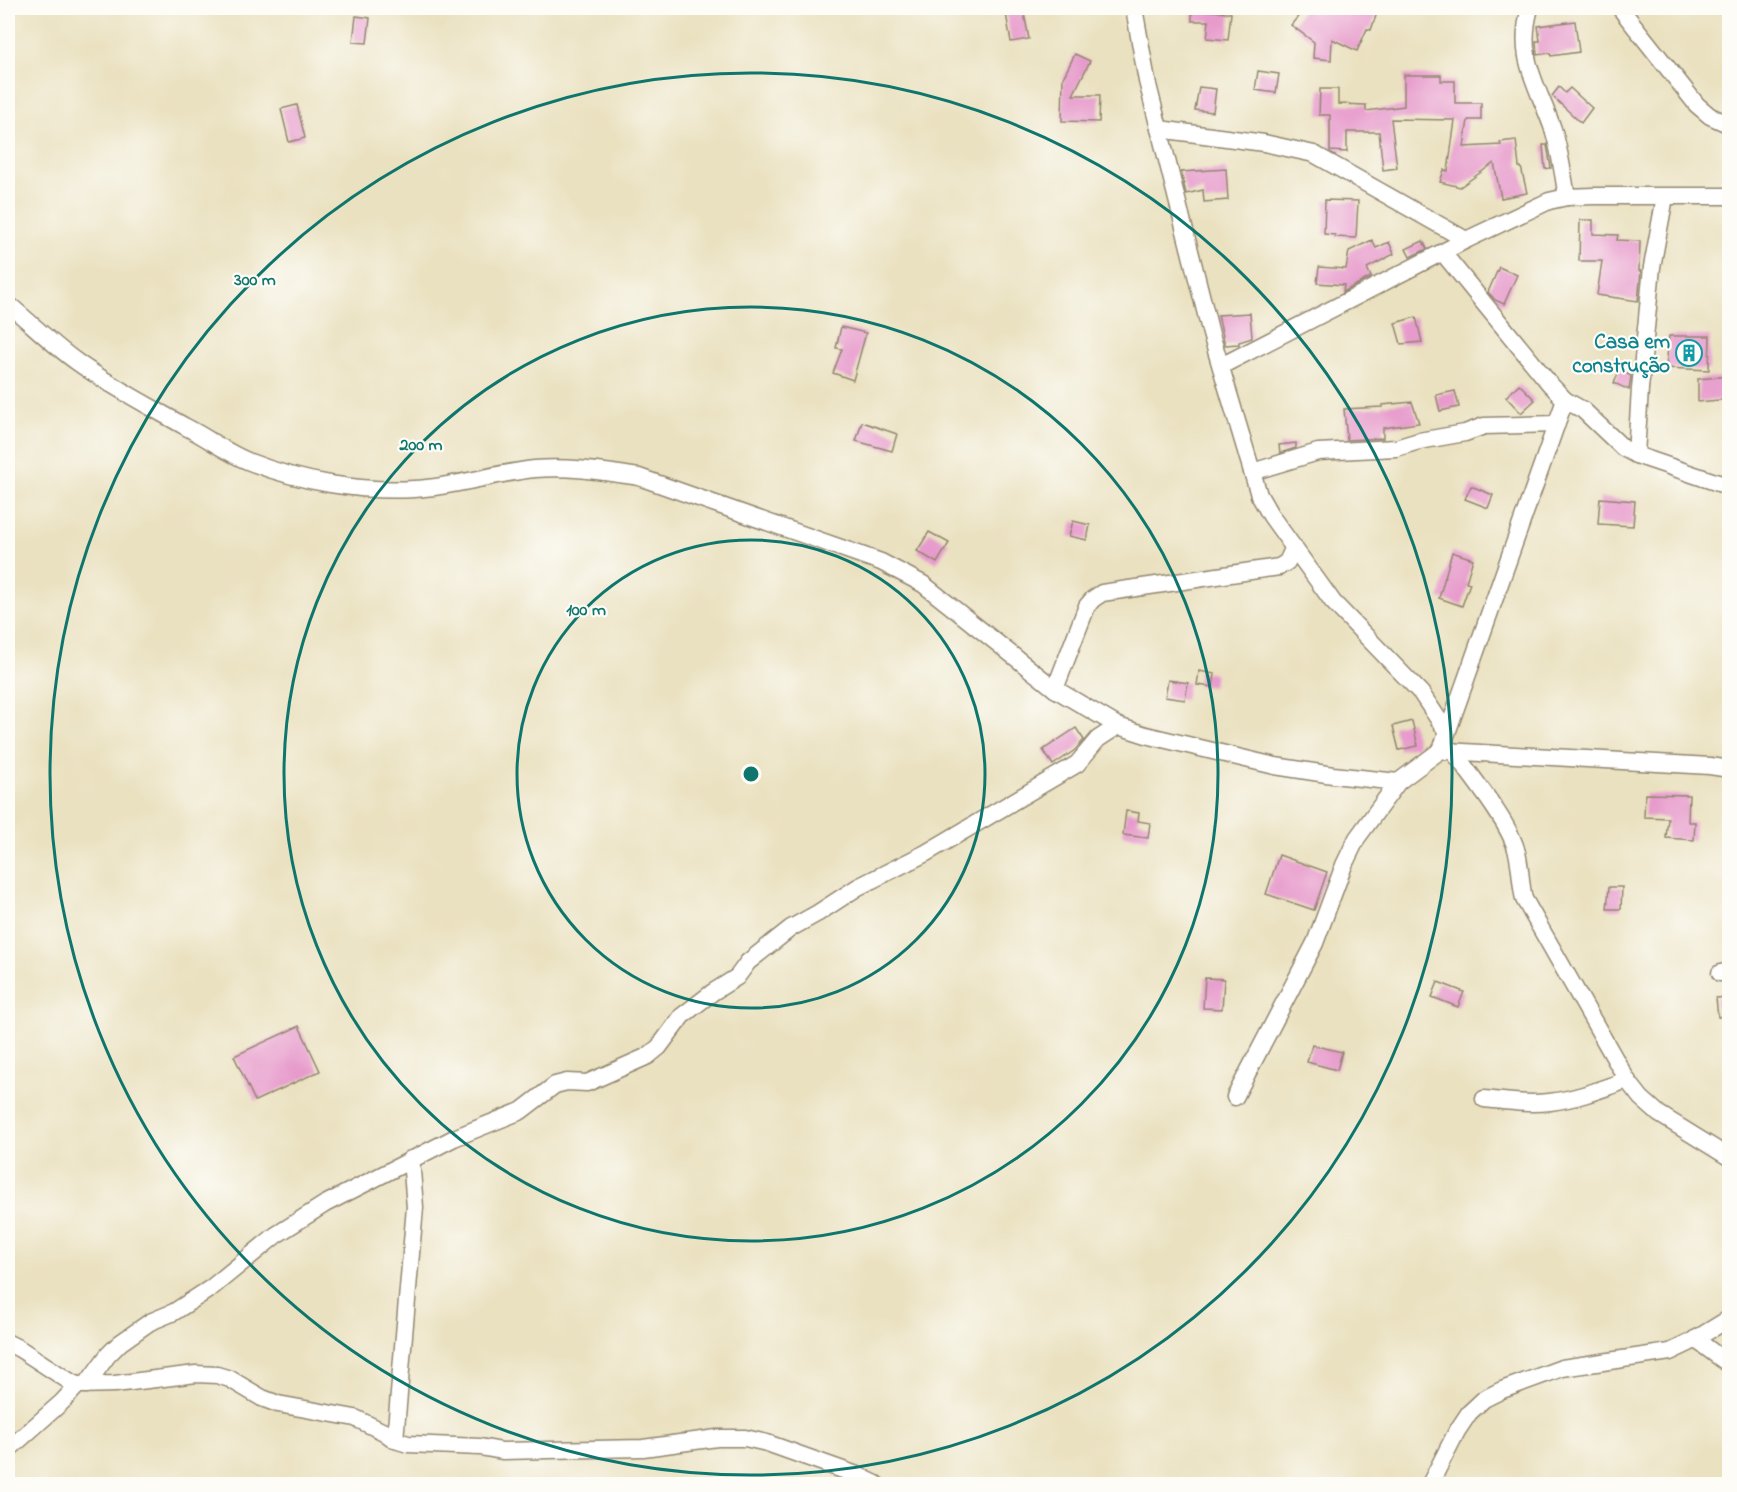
<svg xmlns="http://www.w3.org/2000/svg" width="1737" height="1492" viewBox="0 0 1737 1492" font-family="'Indie Flower',sans-serif">
<rect width="100%" height="100%" fill="#fdfcf7"/>
<filter id="ink" filterUnits="userSpaceOnUse"><feTurbulence type="fractalNoise" baseFrequency=".0167" numOctaves="2"/><feDisplacementMap in="SourceGraphic" scale="12" xChannelSelector="R" yChannelSelector="G"/><feConvolveMatrix kernelMatrix="1 2 1 2 8 2 1 2 1" color-interpolation-filters="sRGB"/></filter>
<filter id="wash" filterUnits="userSpaceOnUse"><feTurbulence type="fractalNoise" baseFrequency=".008" numOctaves="4" result="noise"/><feDisplacementMap in="SourceGraphic" scale="24" xChannelSelector="R" yChannelSelector="G"/><feGaussianBlur stdDeviation="1.35" result="paint"/><feColorMatrix in="noise" values="0 0 0 0 0 0 0 0 0 0 0 0 0 0 0 0 0 1.4 0 .05"/><feComposite in="paint" operator="in"/></filter>
<g filter="url(#wash)">
<rect width="100%" height="100%" fill="#eae1c0"/>
<g id="blocks">
<!-- building -->
<g fill="#e79bcc">
<path d="M1005,8H1023L1029,39L1011,42Z"/>
<path d="M1305,8H1371L1378,10L1371,30L1367,29L1357,51L1332,39L1331,60L1313,58L1314,42L1291,25Z"/>
<path d="M1192,9L1231,13L1228,40L1207,38L1209,21H1192Z"/>
<path d="M356,16L370,18L367,43L353,42Z"/>
<path d="M1575,21L1579,52L1551,56L1550,53L1537,55L1536,41H1540L1538,26Z"/>
<path d="M1075,54L1090,61L1073,95H1100L1099,122L1062,121L1063,78Z"/>
<path d="M1258,71L1279,74L1276,93L1255,90Z"/>
<path d="M1404,75H1441V81H1455V103H1481V120H1468L1464,147L1501,145L1500,142L1516,140L1519,167H1521L1527,193L1501,198L1494,163L1460,187L1440,182L1444,170L1448,171L1455,120L1391,119L1397,168L1383,170L1379,132H1347V152L1330,151V115H1319L1320,89H1338V104L1366,105V111L1404,106Z"/>
<path d="M1199,87L1216,89L1213,112L1195,110Z"/>
<path d="M1559,87L1565,93L1570,88L1592,108L1581,123L1552,96Z"/>
<path d="M297,105L305,138L289,142L281,109Z"/>
<path d="M1543,145H1547L1551,168L1545,169Z"/>
<path d="M1226,169L1228,200L1204,202L1203,190L1186,194L1181,172Z"/>
<path d="M1325,200L1358,201L1356,238L1335,237V235L1324,234Z"/>
<path d="M1580,220H1593V234L1618,235L1617,240L1640,241L1639,271H1641L1638,301L1597,295L1602,261H1579Z"/>
<path d="M1372,240L1376,248L1389,242L1394,254L1367,268L1371,277L1343,292L1344,285L1317,283L1319,267L1346,269L1349,251Z"/>
<path d="M1423,241L1427,249L1410,257L1406,249Z"/>
<path d="M1499,267L1517,275L1504,304L1495,300L1488,292Z"/>
<path d="M1250,313L1252,338L1239,342V344L1225,345L1218,315Z"/>
<path d="M1416,317L1422,342L1401,344L1395,323Z"/>
<path d="M841,327L866,333L853,380L833,373L842,349L836,348Z"/>
<path d="M1669,336H1710L1709,370L1666,368Z"/>
<path d="M1620,370L1631,376L1629,390L1614,383Z"/>
<path d="M1730,376V399L1698,402V379Z"/>
<path d="M1519,384L1535,400L1521,413L1506,397Z"/>
<path d="M1455,391L1459,407L1440,411L1436,395Z"/>
<path d="M1412,402L1419,423L1383,428V438L1347,440L1344,409L1382,407V405Z"/>
<path d="M862,422L897,434L892,451L856,441Z"/>
<path d="M1296,443V448L1280,453L1279,445Z"/>
<path d="M1471,486L1493,495L1488,508L1465,499Z"/>
<path d="M1600,498L1635,501L1633,526L1598,524Z"/>
<path d="M1073,521L1090,525L1087,540L1069,536Z"/>
<path d="M929,532L949,543L937,563L917,551Z"/>
<path d="M1452,552L1473,559L1466,582L1470,583L1462,606L1439,598Z"/>
<path d="M1199,671L1215,674L1213,687L1197,685Z"/>
<path d="M1168,680L1188,683L1185,700L1165,697Z"/>
<path d="M1412,721L1418,746L1399,750L1393,726Z"/>
<path d="M1076,728L1084,740L1075,750L1053,765L1043,750Z"/>
<path d="M1645,794L1689,795L1688,822H1695L1694,840L1666,838L1668,818L1644,817Z"/>
<path d="M1126,811L1139,813L1138,821L1150,823L1148,838L1123,835Z"/>
<path d="M1279,855L1327,872L1314,910L1266,894Z"/>
<path d="M1609,887H1622L1621,909H1607Z"/>
<path d="M1205,978L1224,979L1222,1009L1203,1008Z"/>
<path d="M1438,982L1464,992L1458,1007L1432,997Z"/>
<path d="M1730,997V1017H1718L1716,998Z"/>
<path d="M299,1026L320,1071L255,1101L234,1056Z"/>
<path d="M1312,1045L1342,1052L1337,1070L1307,1062Z"/>
</g>
</g>
</g>
<g filter="url(#ink)">
<use href="#blocks" fill-opacity="0" stroke="#92866f" stroke-width="1.5"/>
<g fill="none" stroke-linecap="round" stroke-linejoin="round">
<defs>
<g id="minor">
<path d="M1134,8L1147,81L1211,334L1259,495L1271,516L1333,602L1421,693L1447,732"/>
<path d="M1530,8C1516,58 1537,83 1553,129C1560,150 1563,175 1567,197"/>
<path d="M1620,8L1697,105L1710,116L1730,125"/>
<path d="M1159,129L1264,143L1314,154L1466,240"/>
<path d="M1443,253L1549,383L1565,400L1583,410L1623,448L1636,455L1730,487"/>
<path d="M8,304C31,323 53,345 77,362C112,387 149,406 186,427C208,438 227,453 250,462C301,482 360,492 414,489C455,487 495,473 535,469C570,466 605,472 639,477L881,562L923,584L1055,689L1118,726L1146,735L1275,766L1333,775L1398,782"/>
<path d="M1221,366L1466,240L1549,201L1567,197L1593,196H1730"/>
<path d="M1636,455L1640,389L1652,267L1665,197"/>
<path d="M1252,472L1318,452L1396,448L1419,441L1465,433L1484,426L1557,424"/>
<path d="M1055,689L1087,606L1093,599L1102,593L1279,567L1287,562L1294,547"/>
<path d="M1446,751L1710,766L1730,769"/>
<path d="M1453,751C1471,776 1508,821 1516,849C1521,865 1520,882 1524,899L1627,1080L1641,1098L1659,1114L1730,1158"/>
<path d="M1720,973L1730,971"/>
<path d="M1235,1097L1315,943L1344,865L1357,838L1398,782L1441,750L1565,400"/>
<path d="M1484,1099C1505,1101 1528,1105 1550,1102C1576,1099 1602,1089 1627,1080"/>
<path d="M1695,1339L1730,1365"/>
<path d="M8,1343L20,1349L69,1381L78,1385L115,1384L196,1374L217,1375L230,1379L262,1398L278,1404L355,1418L384,1432L395,1440L408,1444L480,1447L502,1451L595,1449L643,1448L717,1438H745L767,1443L857,1475L876,1484"/>
<path d="M86,1385L108,1355L120,1343L150,1322L174,1312L211,1288L276,1235L325,1204L454,1138L521,1111L555,1085L567,1082L587,1083L648,1056L659,1047L682,1016L713,992L737,977L748,962L791,928L818,913L858,887L926,853L1077,764L1098,739L1118,726"/>
<path d="M395,1440L415,1207L411,1159"/>
<path d="M8,1450L62,1402L78,1385"/>
<path d="M1430,1484L1457,1431L1469,1413L1484,1399L1502,1390L1562,1368L1670,1352L1689,1343L1730,1318"/>
</g>
</defs>
<!-- minor casing -->
<use href="#minor" stroke="#92866f" stroke-width="19"/>
<!-- minor -->
<use href="#minor" stroke="#fff" stroke-width="16"/>
</g>
</g>
<!-- distance rings -->
<g fill="none" stroke="#0f766e" stroke-width="3">
<circle cx="751" cy="774" r="234"/>
<circle cx="751" cy="774" r="467"/>
<circle cx="751" cy="774" r="701"/>
</g>
<!-- icons -->
<defs>
<symbol id="building-ring" viewBox="-11 -11 22 22"><circle r="9.5" fill="#fdfcf7" stroke="#0f9aa8" stroke-width="1.5"/><path d="M-4-6H4V6H1V3H-1V6H-4ZM-2.5-4.3h1.7v1.8h-1.7ZM.8-4.3h1.7v1.8H.8ZM-2.5-1h1.7V.8h-1.7ZM.8-1h1.7V.8H.8Z" fill="#0f9aa8"/></symbol>
</defs>
<g fill-rule="evenodd">
<use href="#building-ring" x="1674" y="338" width="30" height="30"/>
</g>
<g text-anchor="middle" stroke-width="4.5" stroke-linejoin="round" paint-order="stroke">
<!-- culture labels -->
<g font-size="21" font-weight="bold" fill="#0d838f" stroke="#fdfcf7" text-anchor="end">
<text x="1670" y="348">Casa em<tspan x="1670" dy="24">construção</tspan></text>
</g>
</g>
<circle cx="751" cy="774" r="9" fill="#0f766e" stroke="#fdfcf7" stroke-width="3"/>
<g font-size="18" text-anchor="middle" font-weight="bold" fill="#0f766e" stroke="#fdfcf7" stroke-width="4.5" stroke-linejoin="round" paint-order="stroke">
<text x="255" y="285">300 m</text>
<text x="421" y="450">200 m</text>
<text x="586" y="615">100 m</text>
</g>
<!-- margin -->
<rect width="1737" height="1492" fill="none" stroke="#fdfcf7" stroke-width="30"/>
</svg>
